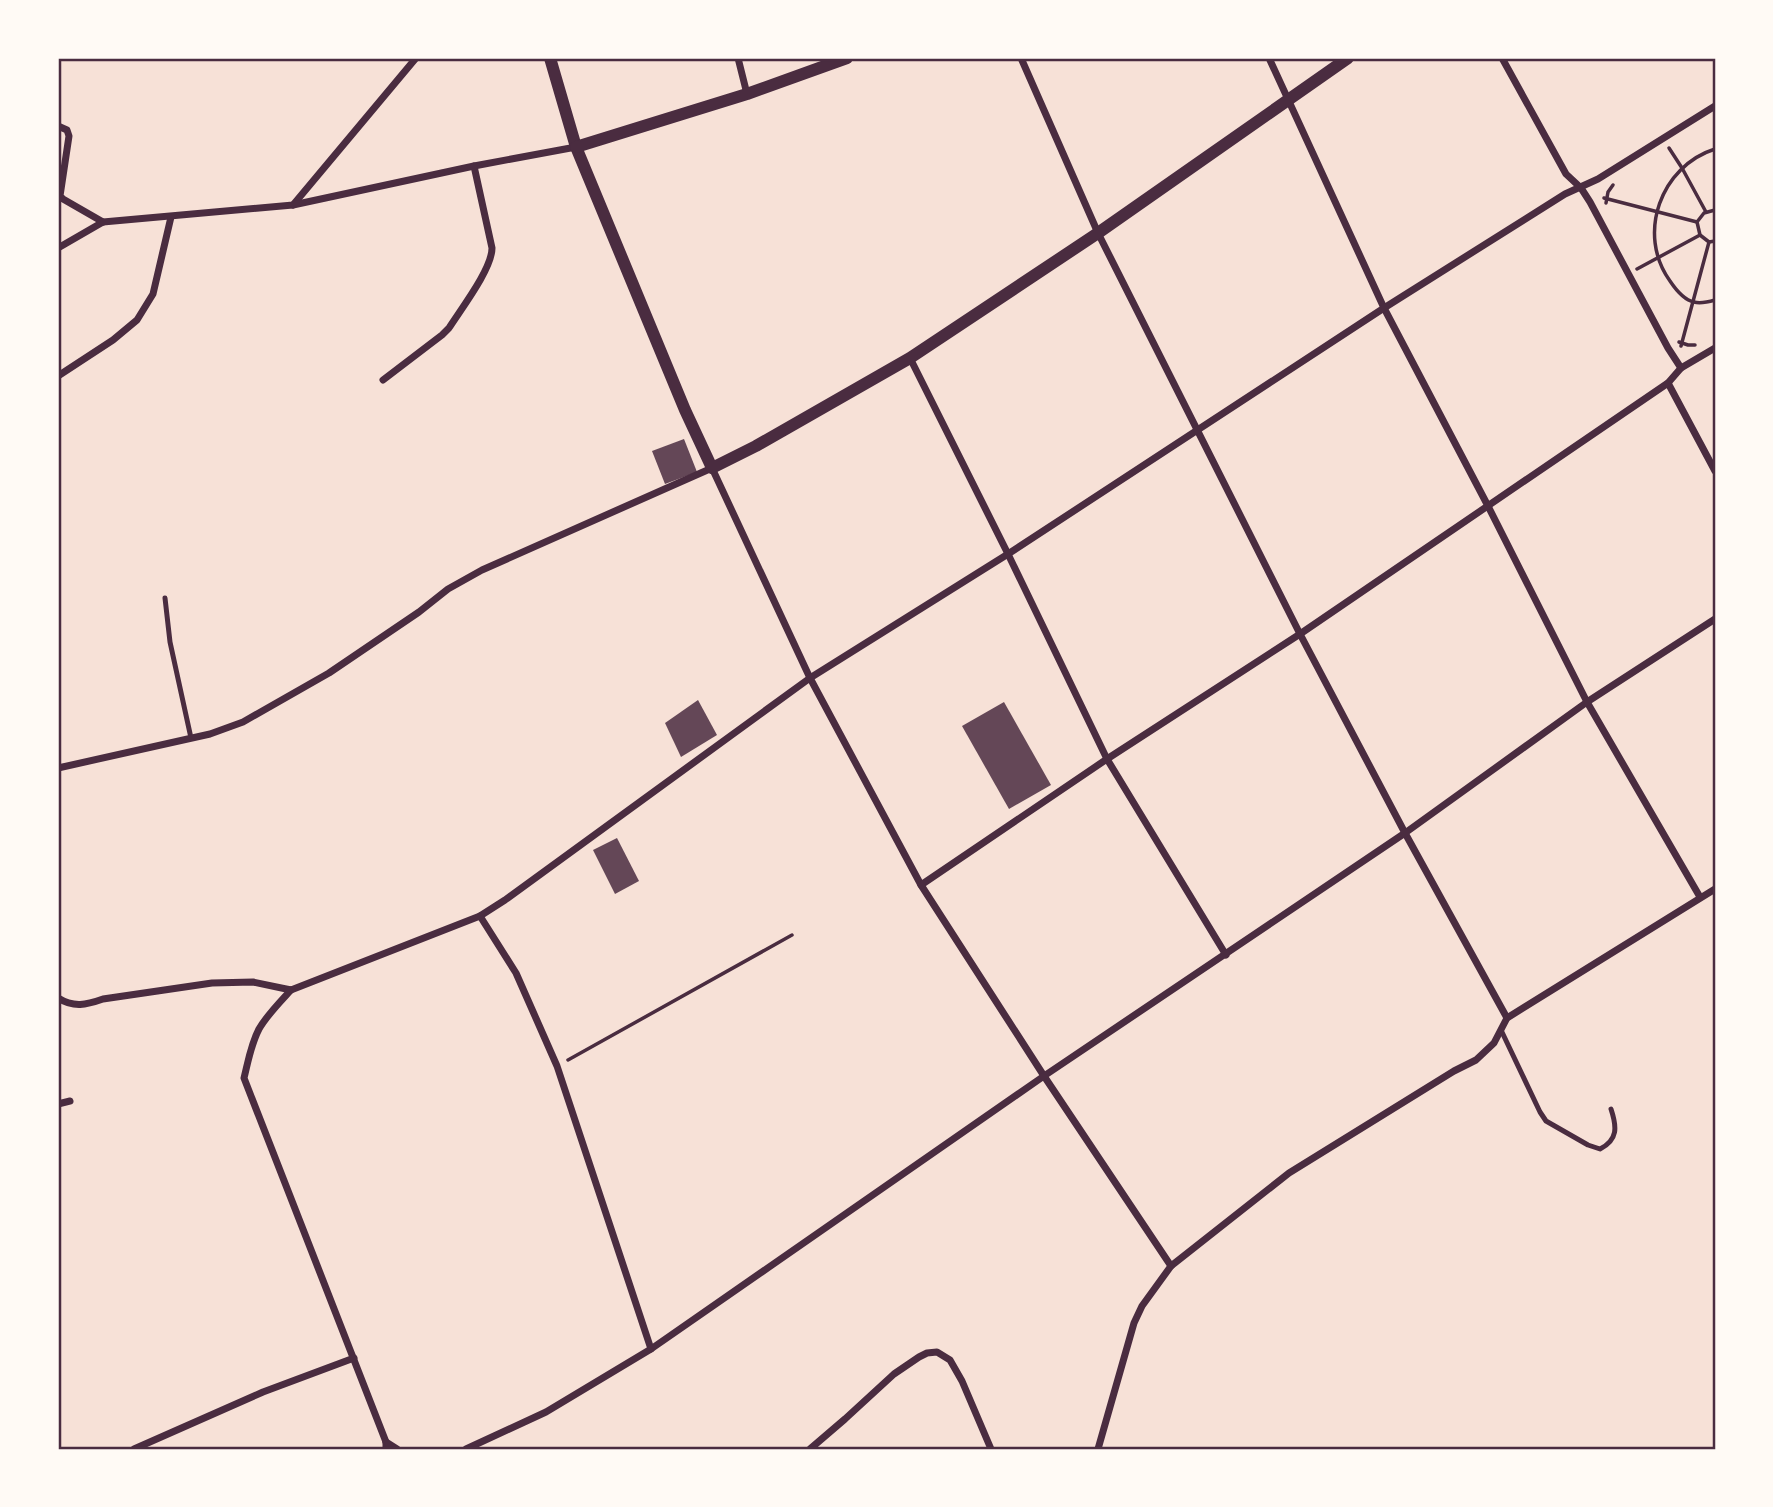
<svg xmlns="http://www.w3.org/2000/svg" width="1773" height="1507" viewBox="0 0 1773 1507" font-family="Ubuntu,sans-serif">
<rect width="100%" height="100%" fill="#f7e1d7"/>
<!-- building -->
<g fill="#644757">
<path d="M684,439L697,472L665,484L652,451Z"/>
<path d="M698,700L717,735L681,757L665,723Z"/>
<path d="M1004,702L1051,785L1009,809L962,726Z"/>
<path d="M617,838L639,881L615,894L593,850Z"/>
</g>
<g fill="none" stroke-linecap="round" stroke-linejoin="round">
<!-- path -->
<g stroke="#4a2c40" stroke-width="3.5">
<path d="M1669,148L1682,168L1706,212"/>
<path d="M1715,149C1661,166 1636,234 1670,281C1676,290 1684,300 1694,302C1701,304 1708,302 1715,300"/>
<path d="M1604,198L1697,222"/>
<path d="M1606,203L1608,192L1613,185"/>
<path d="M1715,210L1704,213L1697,222L1700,235L1709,242L1715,241"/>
<path d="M1637,269L1700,235"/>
<path d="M1679,342L1688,345H1695"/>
<path d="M1681,346L1709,242"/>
<path d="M568,1060L792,935"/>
</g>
<!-- service -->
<g stroke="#4a2c40" stroke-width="5">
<path d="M165,598L170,642L191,738"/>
<path d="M1501,1030L1540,1112L1546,1121L1588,1145L1600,1149C1618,1140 1617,1127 1611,1109"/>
</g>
<!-- minor -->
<g stroke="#4a2c40" stroke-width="7">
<path d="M738,58L747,94"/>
<path d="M1021,58L1098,233L1300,634L1405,833L1507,1018"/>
<path d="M1269,58L1384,308L1488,506L1587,702L1700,897"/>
<path d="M1502,58L1566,174L1581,188L1590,202L1668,348L1681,368"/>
<path d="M58,126L67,130L69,136L60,196L63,199L103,222"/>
<path d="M293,205L416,58"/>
<path d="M58,248L103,222L293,205L474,166L576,147"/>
<path d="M910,358L1008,554L1107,759L1226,955"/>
<path d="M58,376L113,340L137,320L153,294L171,217"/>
<path d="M383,380L442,335L449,328C461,309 492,269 492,248L474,166"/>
<path d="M1668,383L1715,471"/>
<path d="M58,768L210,734L243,722L329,673L419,612L448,589L482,570L712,468L810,678L921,885L1044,1076L1171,1266"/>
<path d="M921,885L1107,759L1300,634L1668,383L1681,368L1715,348"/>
<path d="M480,916L516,973L557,1066L651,1349"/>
<path d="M291,990C280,1002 267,1015 259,1029C251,1044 248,1062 244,1078L386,1442V1449"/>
<path d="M58,998C74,1008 86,1005 103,999L212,983L253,982L291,990L480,916L505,900L810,678L1008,554L1384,308L1565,194L1598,179L1715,106"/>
<path d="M58,1104L70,1101"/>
<path d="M386,1442L397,1449"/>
<path d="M134,1449L263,1392L354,1358"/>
<path d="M466,1449L546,1412L651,1349L1044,1076L1405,833L1587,702L1715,619"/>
<path d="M810,1449L845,1419L894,1374L919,1357L927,1353L937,1352L950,1360L962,1381L991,1449"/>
<path d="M1098,1449L1134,1323L1142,1306L1171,1266L1289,1173L1454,1071L1476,1060L1494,1043L1507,1018L1715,889"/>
</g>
<!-- tertiary -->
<g stroke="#4a2c40" stroke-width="12">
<path d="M550,58L576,147L685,410L712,468L756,446L910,358L1098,233L1348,58"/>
<path d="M576,147L747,94L847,58"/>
</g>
</g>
<!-- border -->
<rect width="1773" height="1507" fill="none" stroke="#fffaf5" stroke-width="119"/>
<rect x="60" y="60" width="1654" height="1388" fill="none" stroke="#4a2c40" stroke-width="2.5"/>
</svg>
